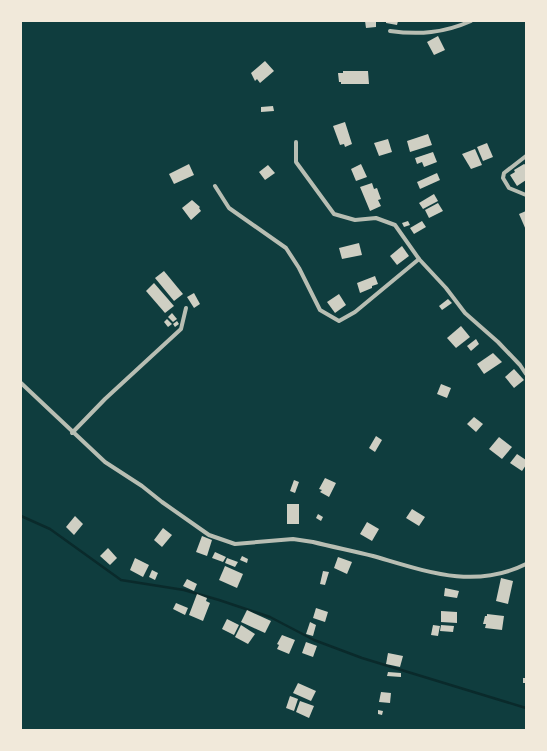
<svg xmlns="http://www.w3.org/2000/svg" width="547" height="751" viewBox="0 0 547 751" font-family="Commissioner,sans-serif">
<rect width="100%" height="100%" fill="#0f3d3e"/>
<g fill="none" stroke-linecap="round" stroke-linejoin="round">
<!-- stream -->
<path stroke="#0a2a2b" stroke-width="2.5" d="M21,516L50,529L121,580L184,590L219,600L270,617L314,640L362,658L526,708"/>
</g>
<!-- building -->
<g fill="#cfcfc3">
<path d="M365,21H376V27L366,28Z"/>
<path d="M386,21H398L397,25L386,23Z"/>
<path d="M438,36L445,50L434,55L427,42Z"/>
<path d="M265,61L274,71L260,83L257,79L255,81L251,73Z"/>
<path d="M343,71H368L369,84H341V82H339L338,73H343Z"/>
<path d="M273,106L274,111L261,112V107Z"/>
<path d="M345,122L352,144L345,147L344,144L340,145L333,126Z"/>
<path d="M428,134L432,145L410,152L407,141Z"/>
<path d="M388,139L392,152L379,156L374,143Z"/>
<path d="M487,143L493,157L483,161L477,147Z"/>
<path d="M475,149L482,165L471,169L462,154Z"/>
<path d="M433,152L437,162L424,167L422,162L417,164L415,158Z"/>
<path d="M189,164L194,175L174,184L169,174Z"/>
<path d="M361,164L367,177L356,181L351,169Z"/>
<path d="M524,164L526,165V180L517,186L510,175L515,172L514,170Z"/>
<path d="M268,165L275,173L265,180L259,172Z"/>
<path d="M437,173L440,180L420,189L417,182Z"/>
<path d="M372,183L374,189L377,188L381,199L378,200L381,206L370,211L360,187Z"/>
<path d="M434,194L438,201L423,209L419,203Z"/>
<path d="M192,200L200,207L199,208L201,211L191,220L182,208Z"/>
<path d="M438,203L443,211L429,218L425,210Z"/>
<path d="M526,211V230L519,214Z"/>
<path d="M408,221L410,225L404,227L402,223Z"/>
<path d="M422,221L426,227L414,234L410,228Z"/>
<path d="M359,243L362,255L342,259L339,248Z"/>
<path d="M402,246L409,256L397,265L390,256Z"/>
<path d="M164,271L183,294L174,301L155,278Z"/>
<path d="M375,276L378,284L372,286V288L360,293L357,283Z"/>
<path d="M154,283L174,306L165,313L146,291Z"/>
<path d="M194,293L200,304L194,308L187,297Z"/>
<path d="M339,294L346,305L335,313L327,302Z"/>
<path d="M448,299L452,303L442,310L439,306Z"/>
<path d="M172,313L177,319L173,322L168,317Z"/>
<path d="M167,319L172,324L168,327L164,322Z"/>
<path d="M177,321L179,324L175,327L173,324Z"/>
<path d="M461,326L470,337L456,348L447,338Z"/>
<path d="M476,339L479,344L471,351L467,346Z"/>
<path d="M493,353L502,362L484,374L477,364Z"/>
<path d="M514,369L524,380L514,388L505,377Z"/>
<path d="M441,384L451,388L447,398L437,394Z"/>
<path d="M474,417L483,424L476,432L467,424Z"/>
<path d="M376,436L382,440L375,452L369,448Z"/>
<path d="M499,437L512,447L502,459L489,449Z"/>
<path d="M517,454L526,460V465L522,471L510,463Z"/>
<path d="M325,478L336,483L329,497L320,492L322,490L319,489Z"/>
<path d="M294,480L299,482L295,493L290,491Z"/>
<rect x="287" y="504" width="12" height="20"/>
<path d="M412,509L425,517L419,526L406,518Z"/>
<path d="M318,514L323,517L321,521L316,518Z"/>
<path d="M75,516L83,524L74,535L66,527Z"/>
<path d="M367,522L379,529L372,541L360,534Z"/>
<path d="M163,528L172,535L162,547L154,540Z"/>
<path d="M202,536L212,540L207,556L196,552Z"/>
<path d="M108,548L117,558L110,565L100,556Z"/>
<path d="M215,552L226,557L223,562L212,558Z"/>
<path d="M242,556L248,559L247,563L240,560Z"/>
<path d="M338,557L352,562L347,574L334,568Z"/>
<path d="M135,558L149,565L143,577L130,570Z"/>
<path d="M227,558L238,562L235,567L225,563Z"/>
<path d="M225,566L243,574L237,588L219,580Z"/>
<path d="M152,570L158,573L155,580L149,577Z"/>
<path d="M323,571L329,572L325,585L320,584Z"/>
<path d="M501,578L513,581L508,604L496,601Z"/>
<path d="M187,579L197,584L194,591L183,586Z"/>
<path d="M445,588L459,591L457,598L444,596Z"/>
<path d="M197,594L207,598L206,601L210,603L203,621L189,615Z"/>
<path d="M176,603L188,608L185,615L173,609Z"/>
<path d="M316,608L328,612L325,622L313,618Z"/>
<path d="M247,610L271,621L265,633L241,622Z"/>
<path d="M441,611L457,612V623L441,622Z"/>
<path d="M487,614L504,616L502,630L485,628L486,624H483L485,616H487Z"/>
<path d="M227,619L239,625L234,635L222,629Z"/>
<path d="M310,622L316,625L313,636L306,634Z"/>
<path d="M241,625L255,634L248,644L235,637Z"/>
<path d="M433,625L440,626L438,636L431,635Z"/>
<path d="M441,625L454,626L453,632L440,631Z"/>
<path d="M282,635L295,640L289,654L277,649L279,645L277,644Z"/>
<path d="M306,642L317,646L313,657L302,653Z"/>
<path d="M388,653L403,656L400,667L386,664Z"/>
<path d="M388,672L401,673V677L387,676Z"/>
<rect x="523" y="678" width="3" height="5"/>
<path d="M298,683L316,691L311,701L293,693Z"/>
<path d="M381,692L391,693L390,703L379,702Z"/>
<path d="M290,696L298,699L294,711L286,708Z"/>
<path d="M300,701L314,706L309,718L296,712Z"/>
<path d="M378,710L383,711L382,715L378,714Z"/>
</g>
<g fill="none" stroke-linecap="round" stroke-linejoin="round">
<!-- minor -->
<g stroke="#b8beb3" stroke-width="4">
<path d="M390,31C419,35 444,33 471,21"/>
<path d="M296,142V162L334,214L355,220L376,218L395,225L419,259L446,288L465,313L498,342L520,365L526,374"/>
<path d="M526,156L504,173L503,178L509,188L526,195"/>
<path d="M215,186L229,208L286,248L299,268L320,310L339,321L355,312L419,259"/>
<path d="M21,383L105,462L142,486L162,502L209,535L235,544L293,539L313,542C333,547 353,551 373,556C425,571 474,590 526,564"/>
<path d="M72,433L105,399L181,329L186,308"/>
</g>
</g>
<!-- border -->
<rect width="547" height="751" fill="none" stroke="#f1e9da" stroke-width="44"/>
</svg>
